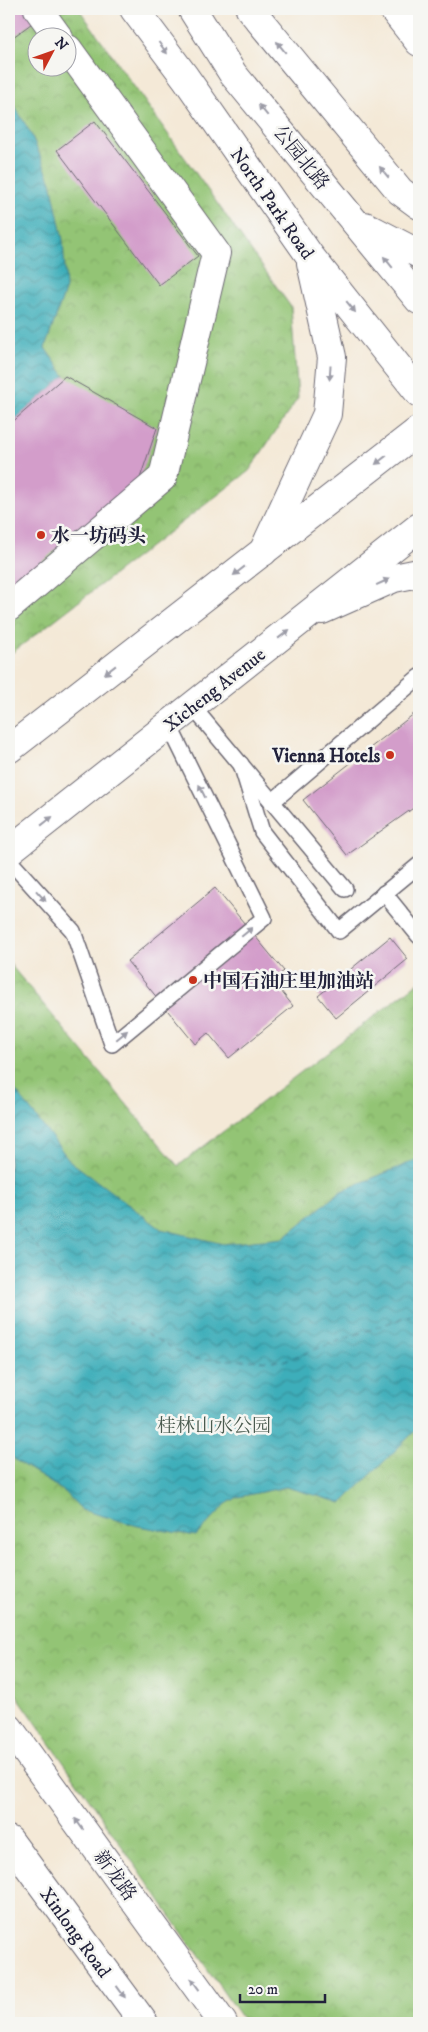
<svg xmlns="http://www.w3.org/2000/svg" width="428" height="2032" viewBox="0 0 428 2032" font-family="'IM FELL DW Pica','Noto Serif SC',serif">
<defs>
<pattern id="park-crowns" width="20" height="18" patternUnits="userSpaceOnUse" patternTransform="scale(1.25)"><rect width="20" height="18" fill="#93c474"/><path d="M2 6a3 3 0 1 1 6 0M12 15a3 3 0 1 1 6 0" fill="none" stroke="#7ea865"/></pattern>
<pattern id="water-waves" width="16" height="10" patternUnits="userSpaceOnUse" patternTransform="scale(1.25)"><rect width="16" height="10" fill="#3eaeba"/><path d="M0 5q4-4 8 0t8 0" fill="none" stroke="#348d98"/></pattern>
</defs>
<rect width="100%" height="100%" fill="#f6f6f2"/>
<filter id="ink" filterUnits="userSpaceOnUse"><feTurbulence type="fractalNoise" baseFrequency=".02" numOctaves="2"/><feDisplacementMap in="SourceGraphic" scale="10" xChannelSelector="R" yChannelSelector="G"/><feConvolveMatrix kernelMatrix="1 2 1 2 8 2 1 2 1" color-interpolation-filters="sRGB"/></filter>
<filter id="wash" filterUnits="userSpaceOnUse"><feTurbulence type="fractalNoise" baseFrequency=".0096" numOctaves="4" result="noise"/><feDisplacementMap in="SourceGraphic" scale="20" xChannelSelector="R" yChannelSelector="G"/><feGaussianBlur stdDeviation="1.12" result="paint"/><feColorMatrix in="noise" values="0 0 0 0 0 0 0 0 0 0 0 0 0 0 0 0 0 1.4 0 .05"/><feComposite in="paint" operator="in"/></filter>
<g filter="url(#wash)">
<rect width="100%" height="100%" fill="#f4e9d7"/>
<!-- park -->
<g fill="url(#park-crowns)" stroke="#5a7358" fill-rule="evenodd">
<path d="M9,9H79L291,307L298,398L249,471L9,655ZM38,38H68V68H38Z"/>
<path d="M9,963L178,1166L419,982V2023H245L9,1684Z"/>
</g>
<!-- water -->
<g fill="url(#water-waves)" stroke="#30687a">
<path d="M9,96L31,134L51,182L63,240L66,288L45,348L65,376L9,425Z"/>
<path d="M9,1082L70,1161L161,1229L223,1244L283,1238L341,1191L419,1159V1429L415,1431L342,1503L286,1487L238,1497L226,1504L196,1536L138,1526L82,1510L65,1492L15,1460L9,1452Z"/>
</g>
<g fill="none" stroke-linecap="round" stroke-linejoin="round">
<!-- ferry -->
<path stroke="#2d5a6e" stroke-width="1" stroke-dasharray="6 5" stroke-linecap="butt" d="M9,1212L74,1293L192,1359L283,1361L419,1312"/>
</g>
<g id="blocks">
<!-- building -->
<g fill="#d39dca">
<path d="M9,9H26L35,21L9,40Z"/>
<path d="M411,9H419V19Z"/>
<path d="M95,121L198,256L159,285L57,150Z"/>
<path d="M65,376L157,428L139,481L9,589V425Z"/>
<path d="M419,710V804L347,855L303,800Z"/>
<path d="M215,888L284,971L272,980L293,1006L229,1058L208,1033L195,1044L127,961Z"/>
<path d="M390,937L408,959L336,1018L318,996Z"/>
</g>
</g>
</g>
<g filter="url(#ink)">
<use href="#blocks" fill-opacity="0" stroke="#6c6872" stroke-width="1"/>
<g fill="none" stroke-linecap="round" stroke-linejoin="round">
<defs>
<g id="lane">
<path d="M192,706L345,889"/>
<path d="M241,764L262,832L339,931L419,865"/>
<path d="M272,802L419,677"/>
<path d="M9,860L73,931L112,1044L264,918L169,725"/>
<path d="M384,893L419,936"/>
</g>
<g id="street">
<path d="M38,9L59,38"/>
<path d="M393,9L419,42"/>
<path d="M9,607L163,477L216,253L68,49"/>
</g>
<g id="secondary">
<path d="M134,9L185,77L310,256L419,393"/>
<path d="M192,9L233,74L419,300"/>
<path d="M250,9L400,191L419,205"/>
<path d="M365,226L419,254"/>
<path d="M263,552L327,414L332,357L311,263"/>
<path d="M322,610L394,578L419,573"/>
<path d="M9,1728L223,2023"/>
<path d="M9,1840L144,2023"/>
</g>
<g id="highway">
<path d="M9,749L419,430"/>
<path d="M9,851L419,527"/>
</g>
</defs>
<!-- lane casing -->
<use href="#lane" stroke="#6c6872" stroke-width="18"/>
<!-- street casing -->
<use href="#street" stroke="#6c6872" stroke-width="30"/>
<!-- secondary casing -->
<use href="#secondary" stroke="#6c6872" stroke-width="30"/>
<!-- highway casing -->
<use href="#highway" stroke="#6c6872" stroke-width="30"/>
<!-- lane -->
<use href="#lane" stroke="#fff" stroke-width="15"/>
<!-- street -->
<use href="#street" stroke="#fff" stroke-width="28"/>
<!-- secondary -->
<use href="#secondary" stroke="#fff" stroke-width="28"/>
<!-- highway -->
<use href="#highway" stroke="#fff" stroke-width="28"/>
</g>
<!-- one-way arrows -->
<defs><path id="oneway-solid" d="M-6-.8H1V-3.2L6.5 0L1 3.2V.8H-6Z" transform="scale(1.25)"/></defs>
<g fill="#9c9ca7">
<use href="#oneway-solid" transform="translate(281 47) rotate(-129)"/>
<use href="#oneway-solid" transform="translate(163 48) rotate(53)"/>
<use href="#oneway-solid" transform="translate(263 110) rotate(-129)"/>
<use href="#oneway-solid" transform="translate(384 172) rotate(-130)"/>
<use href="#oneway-solid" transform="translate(388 262) rotate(-129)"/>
<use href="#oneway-solid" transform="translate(351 307) rotate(51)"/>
<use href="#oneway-solid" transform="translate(330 373) rotate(94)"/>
<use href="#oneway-solid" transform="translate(381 460) rotate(142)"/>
<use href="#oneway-solid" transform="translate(239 571) rotate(142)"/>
<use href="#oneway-solid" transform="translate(383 582) rotate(-24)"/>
<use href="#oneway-solid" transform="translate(284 634) rotate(-38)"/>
<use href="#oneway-solid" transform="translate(110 670) rotate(142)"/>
<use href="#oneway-solid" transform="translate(202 791) rotate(-116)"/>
<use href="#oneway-solid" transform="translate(47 821) rotate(-38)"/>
<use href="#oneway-solid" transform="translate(41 896) rotate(48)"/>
<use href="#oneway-solid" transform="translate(247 932) rotate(-40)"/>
<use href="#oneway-solid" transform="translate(122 1035) rotate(-40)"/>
<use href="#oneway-solid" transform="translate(79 1824) rotate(-126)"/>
<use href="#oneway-solid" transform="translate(195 1984) rotate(-126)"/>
<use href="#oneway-solid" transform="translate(121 1992) rotate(54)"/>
</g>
</g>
<!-- markers -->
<g fill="#c8321e" stroke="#f6f6f2" stroke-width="2">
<circle cx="41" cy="535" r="5"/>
<circle cx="390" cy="755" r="5"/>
<circle cx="193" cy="980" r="5"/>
</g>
<g text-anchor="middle" stroke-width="5" stroke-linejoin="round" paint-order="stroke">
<!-- street labels -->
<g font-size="19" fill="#22223b" stroke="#f6f6f2">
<text transform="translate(302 157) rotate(51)" y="7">公园北路</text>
<text transform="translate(273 203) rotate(55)" y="7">North Park Road</text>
<text transform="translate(214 689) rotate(-38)" y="7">Xicheng Avenue</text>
<text transform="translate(116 1875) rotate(54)" y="7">新龙路</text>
<text transform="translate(76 1932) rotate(54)" y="7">Xinlong Road</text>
</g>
<!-- poi labels -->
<g font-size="19" font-weight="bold" fill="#22223b" stroke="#f6f6f2" text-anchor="start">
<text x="51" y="542">水一坊码头</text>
<text x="380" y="762" text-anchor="end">Vienna Hotels</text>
<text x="203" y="987">中国石油庄里加油站</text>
</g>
<!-- park labels -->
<g font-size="19" fill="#4a5b4f" stroke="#f6f6f2">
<text x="214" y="1432">桂林山水公园</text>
</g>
</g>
<!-- margin -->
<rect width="428" height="2032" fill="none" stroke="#f6f6f2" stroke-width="30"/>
<!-- north arrow -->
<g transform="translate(52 52) rotate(49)"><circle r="24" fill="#f6f6f2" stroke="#a1a1a9"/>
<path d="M0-4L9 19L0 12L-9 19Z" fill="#c8321e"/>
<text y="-8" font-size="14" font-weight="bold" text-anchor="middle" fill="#22223b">N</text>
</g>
<!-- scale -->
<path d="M240 1994v8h85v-8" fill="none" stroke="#22223b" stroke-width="2.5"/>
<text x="248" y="1994" font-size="15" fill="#22223b" stroke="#f6f6f2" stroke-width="4" paint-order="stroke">20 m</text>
</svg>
